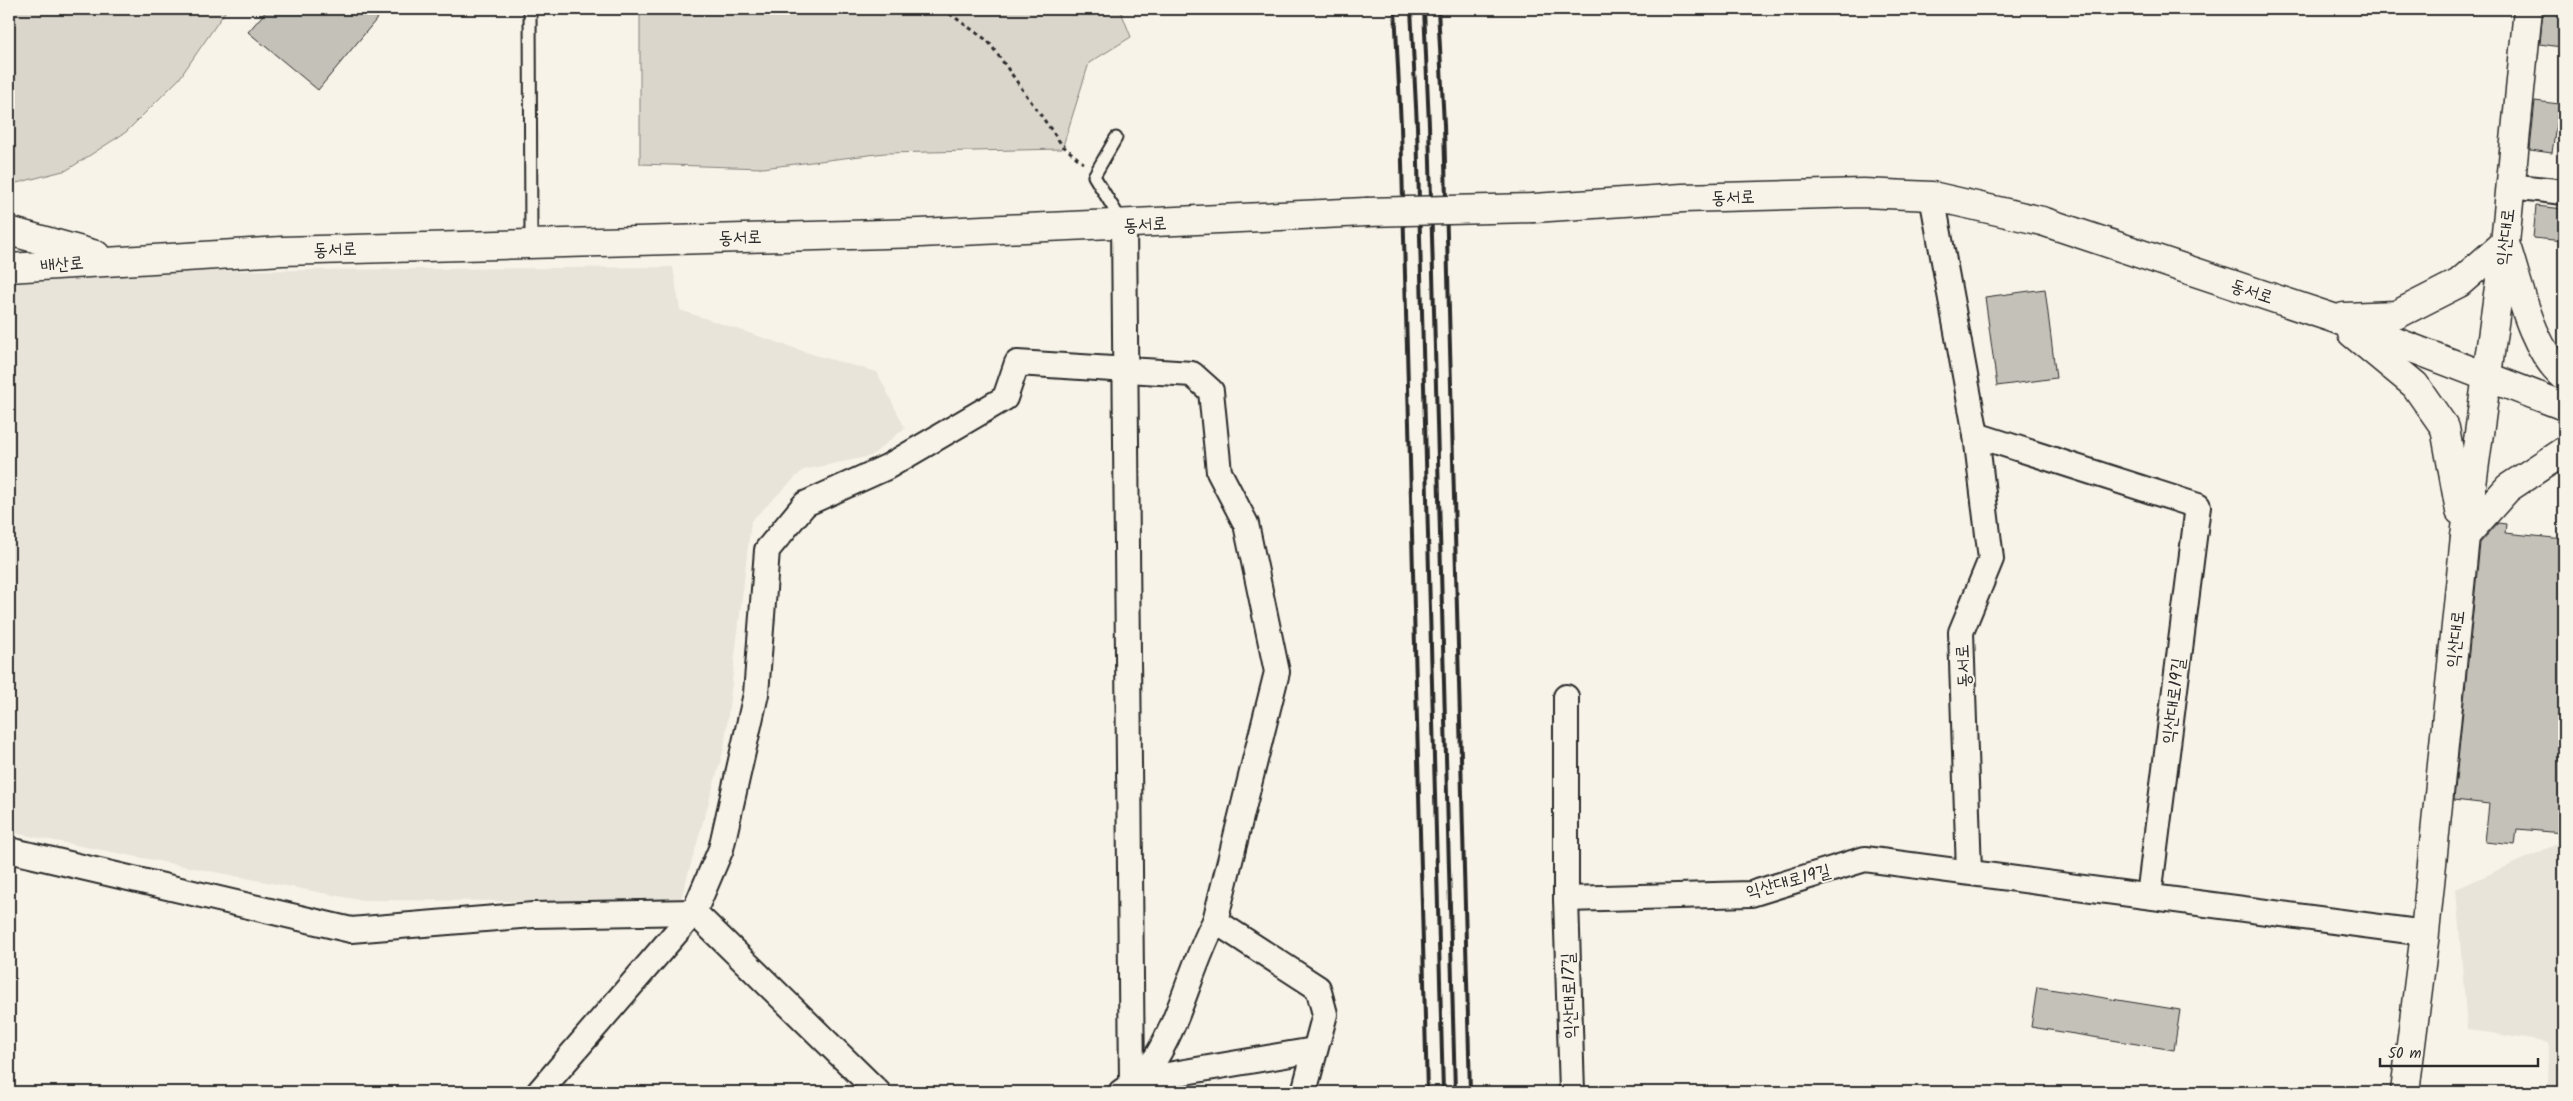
<svg xmlns="http://www.w3.org/2000/svg" width="2573" height="1101" viewBox="0 0 2573 1101" font-family="Kalam,'Poor Story',sans-serif">
<rect width="100%" height="100%" fill="#f7f3e8"/>
<filter id="ink" filterUnits="userSpaceOnUse"><feTurbulence type="fractalNoise" baseFrequency=".02" numOctaves="2"/><feDisplacementMap in="SourceGraphic" scale="10" xChannelSelector="R" yChannelSelector="G"/><feConvolveMatrix kernelMatrix="1 2 1 2 8 2 1 2 1" color-interpolation-filters="sRGB"/></filter>
<g filter="url(#ink)">
<!-- built -->
<g fill="#e8e4da">
<path d="M673,267L680,310L818,356L877,372L905,428L871,456L803,470L751,521L724,749L680,902L359,900L9,832V284L185,271Z"/>
<path d="M2564,841V1092H2548L2549,1043L2467,1029L2456,889Z"/>
</g>
<!-- green -->
<g fill="#dad6cc" stroke="#82807c">
<path d="M9,9H227L179,79L126,132L67,170L9,185Z"/>
<path d="M640,9H1120L1131,37L1089,63L1062,149L885,153L763,168L640,164Z"/>
</g>
<!-- building -->
<g fill="#c4c1b9" stroke="#2b2b2b">
<path d="M268,9H385L318,90L248,32Z"/>
<path d="M2543,9H2564L2561,47L2540,44Z"/>
<path d="M2535,101L2559,104L2552,153L2530,150Z"/>
<path d="M2536,206L2564,209V241L2533,238Z"/>
<path d="M2045,289L2056,378L1997,386L1985,297Z"/>
<path d="M2498,523L2506,524L2505,533L2564,539L2563,833L2517,829L2515,845L2485,842L2489,804L2454,800L2480,543Z"/>
<path d="M2037,987L2180,1010L2174,1050L2031,1027Z"/>
</g>
<g fill="none" stroke-linecap="round" stroke-linejoin="round">
<defs>
<g id="lane">
<path d="M530,9L531,243"/>
<path d="M1116,138L1094,176L1122,222"/>
</g>
<g id="street">
<path d="M2510,186L2564,192"/>
<path d="M1932,196L1976,435L1991,559L1961,632L1969,872"/>
<path d="M1124,225L1132,1084"/>
<path d="M1976,435L2198,506L2149,896"/>
<path d="M1566,697V899L1572,1092"/>
<path d="M9,850L351,930L533,915L694,912L878,1092"/>
<path d="M1566,899L1751,894L1865,859L2425,933"/>
<path d="M1138,1080C1144,1072 1152,1064 1157,1056C1182,1014 1192,964 1215,921"/>
<path d="M539,1092L694,912L721,849L756,694L767,550L805,504L887,467L1005,398L1017,363L1192,374L1211,391L1219,472L1246,524L1277,672L1215,921L1318,988L1325,1014L1304,1092"/>
<path d="M1121,1092L1138,1080L1314,1050"/>
</g>
<g id="secondary">
<path d="M1534,208L1683,198L1863,193L1932,196L2042,221L2333,318L2564,406"/>
<path d="M9,231L96,255"/>
<path d="M2507,249C2520,289 2532,349 2564,376"/>
<path d="M9,268L282,251L920,233L1366,212"/>
<path d="M2344,317L2396,315L2459,283L2505,243"/>
<path d="M2352,333L2415,385L2445,428L2460,511"/>
<path d="M2465,536L2508,488L2564,451"/>
<path d="M2405,1092L2425,933L2465,536L2505,243L2528,9"/>
</g>
</defs>
<!-- lane casing -->
<use href="#lane" stroke="#2b2b2b" stroke-width="15"/>
<!-- street casing -->
<use href="#street" stroke="#2b2b2b" stroke-width="28"/>
<!-- secondary casing -->
<use href="#secondary" stroke="#2b2b2b" stroke-width="31"/>
<!-- path -->
<path stroke="#2b2b2b" stroke-width="3" stroke-dasharray="4 4" stroke-linecap="butt" d="M943,9L988,41L1062,145L1083,163"/>
<!-- lane -->
<use href="#lane" stroke="#f7f3e8" stroke-width="11"/>
<!-- street -->
<use href="#street" stroke="#f7f3e8" stroke-width="24"/>
<!-- secondary -->
<use href="#secondary" stroke="#f7f3e8" stroke-width="28"/>
<!-- rail -->
<g stroke="#2b2b2b" stroke-width="4">
<path d="M1395,9L1401,126L1427,1092"/>
<path d="M1411,9L1417,126L1443,1092"/>
<path d="M1424,9L1429,125L1455,1092"/>
<path d="M1438,9L1444,125L1470,1092"/>
</g>
<defs>
<path id="secondary-bridge" d="M1366,212L1534,208"/>
</defs>
<!-- secondary-bridge casing -->
<use href="#secondary-bridge" stroke="#2b2b2b" stroke-width="31" stroke-linecap="butt"/>
<!-- secondary-bridge -->
<use href="#secondary-bridge" stroke="#f7f3e8" stroke-width="28"/>
</g>
</g>
<g text-anchor="middle" stroke-width="4" stroke-linejoin="round" paint-order="stroke">
<!-- street labels -->
<g font-size="18" fill="#2b2b2b" stroke="#f7f3e8">
<text transform="translate(1733 197) rotate(-2)" y="6">동서로</text>
<text transform="translate(1145 224) rotate(-3)" y="6">동서로</text>
<text transform="translate(740 237) rotate(-1)" y="6">동서로</text>
<text transform="translate(2505 237) rotate(-84)" y="6">익산대로</text>
<text transform="translate(335 249) rotate(-2)" y="6">동서로</text>
<text transform="translate(62 264) rotate(-5)" y="6">배산로</text>
<text transform="translate(2252 291) rotate(18)" y="6">동서로</text>
<text transform="translate(2455 639) rotate(-84)" y="6">익산대로</text>
<text transform="translate(1963 666) rotate(-93)" y="6">동서로</text>
<text transform="translate(2173 701) rotate(-83)" y="6">익산대로19길</text>
<text transform="translate(1788 881) rotate(-15)" y="6">익산대로19길</text>
<text transform="translate(1569 996) rotate(-92)" y="6">익산대로17길</text>
</g>
</g>
<!-- margin -->
<rect width="2573" height="1101" fill="none" stroke="#f7f3e8" stroke-width="30"/>
<rect x="15" y="15" width="2543" height="1071" fill="none" stroke="#2b2b2b" stroke-width="2" filter="url(#ink)"/>
<!-- scale -->
<path d="M2380 1058v8h158v-8" fill="none" stroke="#2b2b2b" stroke-width="2.5"/>
<text x="2388" y="1058" font-size="15" fill="#2b2b2b" stroke="#f7f3e8" stroke-width="4" paint-order="stroke">50 m</text>
</svg>
